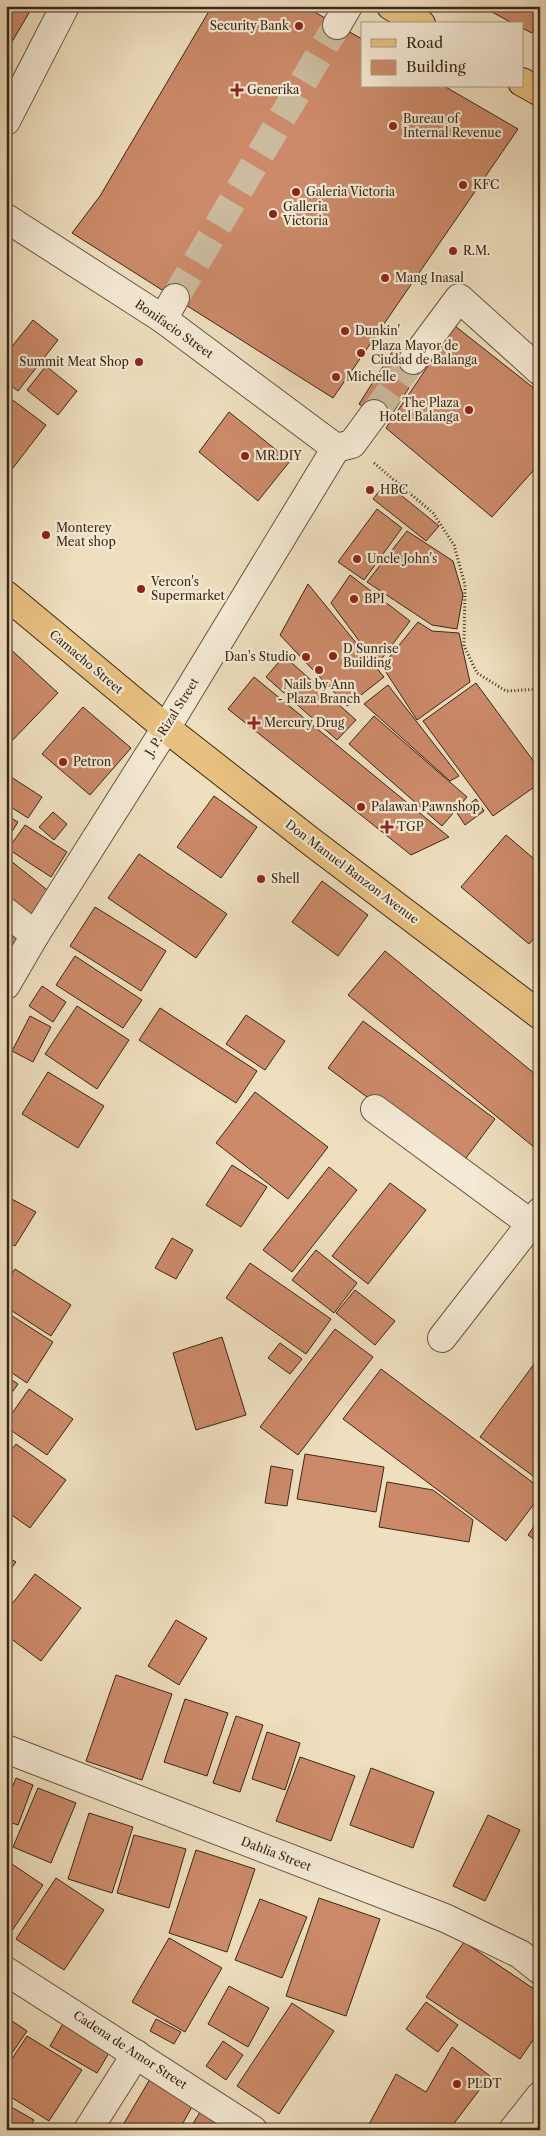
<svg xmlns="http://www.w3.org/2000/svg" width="546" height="2136" viewBox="0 0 546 2136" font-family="'Libre Caslon Text',serif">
<rect width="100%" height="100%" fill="#efdfbf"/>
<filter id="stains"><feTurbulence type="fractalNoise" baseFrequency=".004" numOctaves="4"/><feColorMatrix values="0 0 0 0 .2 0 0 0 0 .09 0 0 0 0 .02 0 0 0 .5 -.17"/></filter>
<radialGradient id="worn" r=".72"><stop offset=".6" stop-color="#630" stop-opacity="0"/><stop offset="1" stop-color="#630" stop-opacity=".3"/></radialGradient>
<!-- building -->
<g fill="#cc8a6a" stroke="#3a2715">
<path d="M6,6H33L6,52Z"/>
<path d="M212,6H304L362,39V86H444L518,129L333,398L72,233L100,196Z"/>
<path d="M481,6H540V19L532,33L522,28V24H514Z"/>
<path d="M33,320L58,340L18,391L6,382V354Z"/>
<path d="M455,326L540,393V463L492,517L386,428Z"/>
<path d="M394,349L423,366L387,422L359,404Z"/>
<path d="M46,366L77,391L58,415L27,390Z"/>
<path d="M6,395L46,425L6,477Z"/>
<path d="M229,412L290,461L258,501L199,452Z"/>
<path d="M386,483L439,526L426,541L373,499Z"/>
<path d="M377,509L402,528L364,580L338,562Z"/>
<path d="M407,531L453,561L463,595L457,629L432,625L367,582Z"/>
<path d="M350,575L410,621L377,665L331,603Z"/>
<path d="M308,584L384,677L347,706L280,635Z"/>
<path d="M418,622L432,631L459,633L470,682L417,720L382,666Z"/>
<path d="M6,645L58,693L6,747Z"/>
<path d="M284,656L356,720L337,740L266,677Z"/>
<path d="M254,677L449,837L411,855L228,709Z"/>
<path d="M476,683L540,770V783L493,816L423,721Z"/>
<path d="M388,685L459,776L450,781L364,704Z"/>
<path d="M83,707L131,748L90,795L42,754Z"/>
<path d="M374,716L467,797L442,826L349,744Z"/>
<path d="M8,775L42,797L28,818L6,804V777Z"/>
<path d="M214,796L257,827L221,878L177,847Z"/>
<path d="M476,799L484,811L465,825L457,813Z"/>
<path d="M53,812L67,824L54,840L39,827Z"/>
<path d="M6,815L18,822L6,841Z"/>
<path d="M25,825L67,852L51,877L8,849Z"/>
<path d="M506,835L540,864V931L529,944L461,887Z"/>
<path d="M139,854L227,914L196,958L108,898Z"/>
<path d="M11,861L51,893L32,916L6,896V867Z"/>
<path d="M322,881L368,915L338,956L292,922Z"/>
<path d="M95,907L166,951L141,991L70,946Z"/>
<path d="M6,929L22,940L6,961Z"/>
<path d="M540,946V957L534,953Z"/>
<path d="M385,951L540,1078V1152L348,995Z"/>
<path d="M75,956L142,1000L123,1028L56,985Z"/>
<path d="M42,986L66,1002L53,1022L29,1006Z"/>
<path d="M77,1006L129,1040L97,1089L45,1054Z"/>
<path d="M160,1008L257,1071L236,1103L139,1040Z"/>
<path d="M246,1015L285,1041L265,1070L226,1044Z"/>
<path d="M30,1016L51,1027L33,1062L12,1051Z"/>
<path d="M363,1021L495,1119L460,1166L328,1068Z"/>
<path d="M48,1072L104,1106L78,1148L22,1114Z"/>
<path d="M255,1092L328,1147L288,1199L216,1143Z"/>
<path d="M232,1165L267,1187L241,1227L206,1205Z"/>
<path d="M329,1167L357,1190L292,1272L263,1250Z"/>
<path d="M390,1183L426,1210L368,1284L332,1256Z"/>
<path d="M6,1196L36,1212L15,1246L6,1241Z"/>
<path d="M172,1238L193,1250L176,1279L155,1268Z"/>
<path d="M316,1250L357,1283L334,1313L292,1280Z"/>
<path d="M250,1263L331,1319L306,1354L226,1298Z"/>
<path d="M15,1269L71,1305L51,1336L6,1307V1283Z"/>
<path d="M355,1290L395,1321L375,1345L336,1313Z"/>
<path d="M6,1312L53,1342L27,1383L6,1369Z"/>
<path d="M335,1329L373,1357L298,1455L260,1427Z"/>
<path d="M222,1337L246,1415L196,1430L173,1353Z"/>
<path d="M280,1343L302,1359L290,1374L268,1358Z"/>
<path d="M540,1356V1481L480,1437Z"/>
<path d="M381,1369L540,1488V1496L506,1541L343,1419Z"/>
<path d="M6,1376L18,1384L6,1401Z"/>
<path d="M29,1389L73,1419L47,1455L6,1427V1422Z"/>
<path d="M16,1444L66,1480L30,1528L6,1511V1457Z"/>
<path d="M305,1454L384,1467L376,1512L297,1499Z"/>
<path d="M271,1466L293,1470L287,1506L265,1503Z"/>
<path d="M387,1482L433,1490L473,1520L469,1542L379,1527Z"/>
<path d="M540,1518V1543L528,1535Z"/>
<path d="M6,1556L16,1562L6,1576Z"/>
<path d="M35,1574L81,1608L41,1661L6,1635V1612Z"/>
<path d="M176,1620L207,1638L179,1685L148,1666Z"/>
<path d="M116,1675L172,1694L142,1780L86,1761Z"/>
<path d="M185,1699L228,1713L207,1776L164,1762Z"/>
<path d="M236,1716L263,1725L240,1792L213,1783Z"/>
<path d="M267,1732L300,1743L285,1790L252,1779Z"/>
<path d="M300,1757L355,1776L331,1841L276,1821Z"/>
<path d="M371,1768L434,1792L413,1848L350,1825Z"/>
<path d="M16,1778L33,1785L18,1825L6,1821V1803Z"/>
<path d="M38,1788L76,1803L51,1863L13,1847Z"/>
<path d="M89,1813L133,1827L112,1893L68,1879Z"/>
<path d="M488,1815L520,1830L485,1901L453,1886Z"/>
<path d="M134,1835L186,1849L169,1908L117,1893Z"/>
<path d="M196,1850L255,1869L227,1952L169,1933Z"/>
<path d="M6,1860L43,1885L9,1935L6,1934Z"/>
<path d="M56,1878L104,1910L64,1970L16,1939Z"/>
<path d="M319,1898L380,1919L346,2016L286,1996Z"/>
<path d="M260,1899L307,1917L282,1978L235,1960Z"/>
<path d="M169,1938L222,1968L185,2032L132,2002Z"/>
<path d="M464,1942L540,1993V2030L520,2059L426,1997Z"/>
<path d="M229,1986L269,2008L248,2047L208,2024Z"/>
<path d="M426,2002L458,2025L438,2052L406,2029Z"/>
<path d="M292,2003L334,2031L279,2114L237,2086Z"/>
<path d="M6,2017L27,2031L6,2062Z"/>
<path d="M156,2019L181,2032L174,2044L150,2031Z"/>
<path d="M65,2020L112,2048L97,2073L50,2046Z"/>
<path d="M27,2036L82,2070L49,2121L6,2094V2068Z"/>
<path d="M223,2041L243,2055L226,2080L206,2066Z"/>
<path d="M452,2047L490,2076L449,2130H366L396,2074L426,2092Z"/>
<path d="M150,2079L193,2105L179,2130H120Z"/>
<path d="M6,2104L34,2120L28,2130H6Z"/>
<path d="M202,2109L236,2130H189Z"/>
</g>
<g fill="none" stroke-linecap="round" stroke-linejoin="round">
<!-- minor-tunnel -->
<g stroke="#cbba9d" stroke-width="28" stroke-dasharray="28 14" stroke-linecap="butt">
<path d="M175,298L337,25"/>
<path d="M374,414L413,360"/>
</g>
<defs>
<g id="minor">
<path d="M337,25L348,6"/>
<path d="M6,121L65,6"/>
<path d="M6,218L163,319L336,448"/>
<path d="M163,319L175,298"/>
<path d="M413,360L459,298L540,371"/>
<path d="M336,448L352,444L374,414"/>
<path d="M6,912L35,935"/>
<path d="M6,985L35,935L166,728L336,448"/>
<path d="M375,1109L530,1223"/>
<path d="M442,1338L540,1212"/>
<path d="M6,1749L445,1918L520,1954L540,1970"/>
<path d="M6,1971L253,2130"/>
<path d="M88,2130L136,2054"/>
<path d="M513,2130L540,2096"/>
</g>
<g id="major">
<path d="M391,6L421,24"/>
<path d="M522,82L540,92"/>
<path d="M6,595L166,728L309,840L540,1015"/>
</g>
</defs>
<!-- minor casing -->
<use href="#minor" stroke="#675540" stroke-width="30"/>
<!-- major casing -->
<use href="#major" stroke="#3a2715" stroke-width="30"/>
<!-- path -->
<path stroke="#3a2715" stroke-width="3" stroke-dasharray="1 2.5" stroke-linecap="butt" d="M374,463L433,513L454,545L465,585L464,646L477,673L506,691L540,689"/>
<!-- minor -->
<use href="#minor" stroke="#f5ead5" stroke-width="28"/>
<!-- major -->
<use href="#major" stroke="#e8c080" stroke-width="28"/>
</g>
<!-- markers -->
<g fill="#8f2418" stroke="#f5ead5" stroke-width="2">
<circle cx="299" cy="26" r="5"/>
<path d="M234.5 82.5h5v5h5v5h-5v5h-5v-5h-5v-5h5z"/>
<circle cx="393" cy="126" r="5"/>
<circle cx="463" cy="185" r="5"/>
<circle cx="296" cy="192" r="5"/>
<circle cx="273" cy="214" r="5"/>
<circle cx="453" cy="251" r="5"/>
<circle cx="385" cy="278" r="5"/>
<circle cx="345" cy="331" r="5"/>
<circle cx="361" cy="353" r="5"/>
<circle cx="139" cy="362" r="5"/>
<circle cx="336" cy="377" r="5"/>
<circle cx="469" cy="410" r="5"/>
<circle cx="245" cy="456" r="5"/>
<circle cx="370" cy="490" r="5"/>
<circle cx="46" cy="535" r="5"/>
<circle cx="357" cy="559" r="5"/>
<circle cx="141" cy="589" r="5"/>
<circle cx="354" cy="599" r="5"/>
<circle cx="333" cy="656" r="5"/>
<circle cx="306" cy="657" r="5"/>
<circle cx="319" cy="670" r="5"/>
<path d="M251.5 715.5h5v5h5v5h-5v5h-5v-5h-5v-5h5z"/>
<circle cx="63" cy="762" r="5"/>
<circle cx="361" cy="807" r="5"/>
<path d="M384.5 819.5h5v5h5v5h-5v5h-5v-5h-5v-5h5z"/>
<circle cx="261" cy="879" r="5"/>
<circle cx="457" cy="2084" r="5"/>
</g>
<g text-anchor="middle" stroke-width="4.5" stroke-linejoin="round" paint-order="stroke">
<!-- poi labels -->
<g font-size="12" fill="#3a2715" stroke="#f5ead5" text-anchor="start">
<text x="289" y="30" text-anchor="end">Security Bank</text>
<text x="247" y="94">Generika</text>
<text x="403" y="123">Bureau of<tspan x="403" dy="14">Internal Revenue</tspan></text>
<text x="473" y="189">KFC</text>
<text x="306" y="196">Galeria Victoria</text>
<text x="283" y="211">Galleria<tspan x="283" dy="14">Victoria</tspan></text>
<text x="463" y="255">R.M.</text>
<text x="395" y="282">Mang Inasal</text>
<text x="355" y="335">Dunkin'</text>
<text x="371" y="350">Plaza Mayor de<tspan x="371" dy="14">Ciudad de Balanga</tspan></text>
<text x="129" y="366" text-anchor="end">Summit Meat Shop</text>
<text x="346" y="381">Michelle</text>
<text x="459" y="407" text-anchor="end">The Plaza<tspan x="459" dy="14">Hotel Balanga</tspan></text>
<text x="255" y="460">MR.DIY</text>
<text x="380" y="494">HBC</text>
<text x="56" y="532">Monterey<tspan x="56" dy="14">Meat shop</tspan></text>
<text x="367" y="563">Uncle John's</text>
<text x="151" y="586">Vercon's<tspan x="151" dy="14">Supermarket</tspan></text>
<text x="364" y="603">BPI</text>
<text x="343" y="653">D Sunrise<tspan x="343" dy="14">Building</tspan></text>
<text x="296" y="661" text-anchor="end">Dan's Studio</text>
<text x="319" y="689" text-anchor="middle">Nails by Ann<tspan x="319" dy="14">- Plaza Branch</tspan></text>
<text x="264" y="727">Mercury Drug</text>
<text x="73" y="766">Petron</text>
<text x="371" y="811">Palawan Pawnshop</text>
<text x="397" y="831">TGP</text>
<text x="271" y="883">Shell</text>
<text x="467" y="2088">PLDT</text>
</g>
<!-- street labels -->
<g font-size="12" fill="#3a2715" stroke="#f5ead5">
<text transform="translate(174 329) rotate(35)" y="4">Bonifacio Street</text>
<text transform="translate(86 662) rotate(40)" y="4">Camacho Street</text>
<text transform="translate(172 717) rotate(-58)" y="4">J. P. Rizal Street</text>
<text transform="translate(352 872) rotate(37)" y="4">Don Manuel Banzon Avenue</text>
<text transform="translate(276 1854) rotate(21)" y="4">Dahlia Street</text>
<text transform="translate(130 2050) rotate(33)" y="4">Cadena de Amor Street</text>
</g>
</g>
<!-- margin -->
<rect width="546" height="2136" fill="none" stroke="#efdfbf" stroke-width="25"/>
<rect x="8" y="8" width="531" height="2121" fill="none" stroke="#3a2715" stroke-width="2.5"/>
<rect x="12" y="12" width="521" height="2111" fill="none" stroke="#3a2715"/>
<!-- legend -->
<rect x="361" y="22" width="162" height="65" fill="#f5ead5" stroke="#aa9c88"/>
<rect x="371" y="39" width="25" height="8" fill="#e8c080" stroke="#aa9c88"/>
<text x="406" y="48" font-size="15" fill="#3a2715">Road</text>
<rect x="371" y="60" width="25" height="15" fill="#cc8a6a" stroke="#aa9c88"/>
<text x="406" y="72" font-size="15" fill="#3a2715">Building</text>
<rect width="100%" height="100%" filter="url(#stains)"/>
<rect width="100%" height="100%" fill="url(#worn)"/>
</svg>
